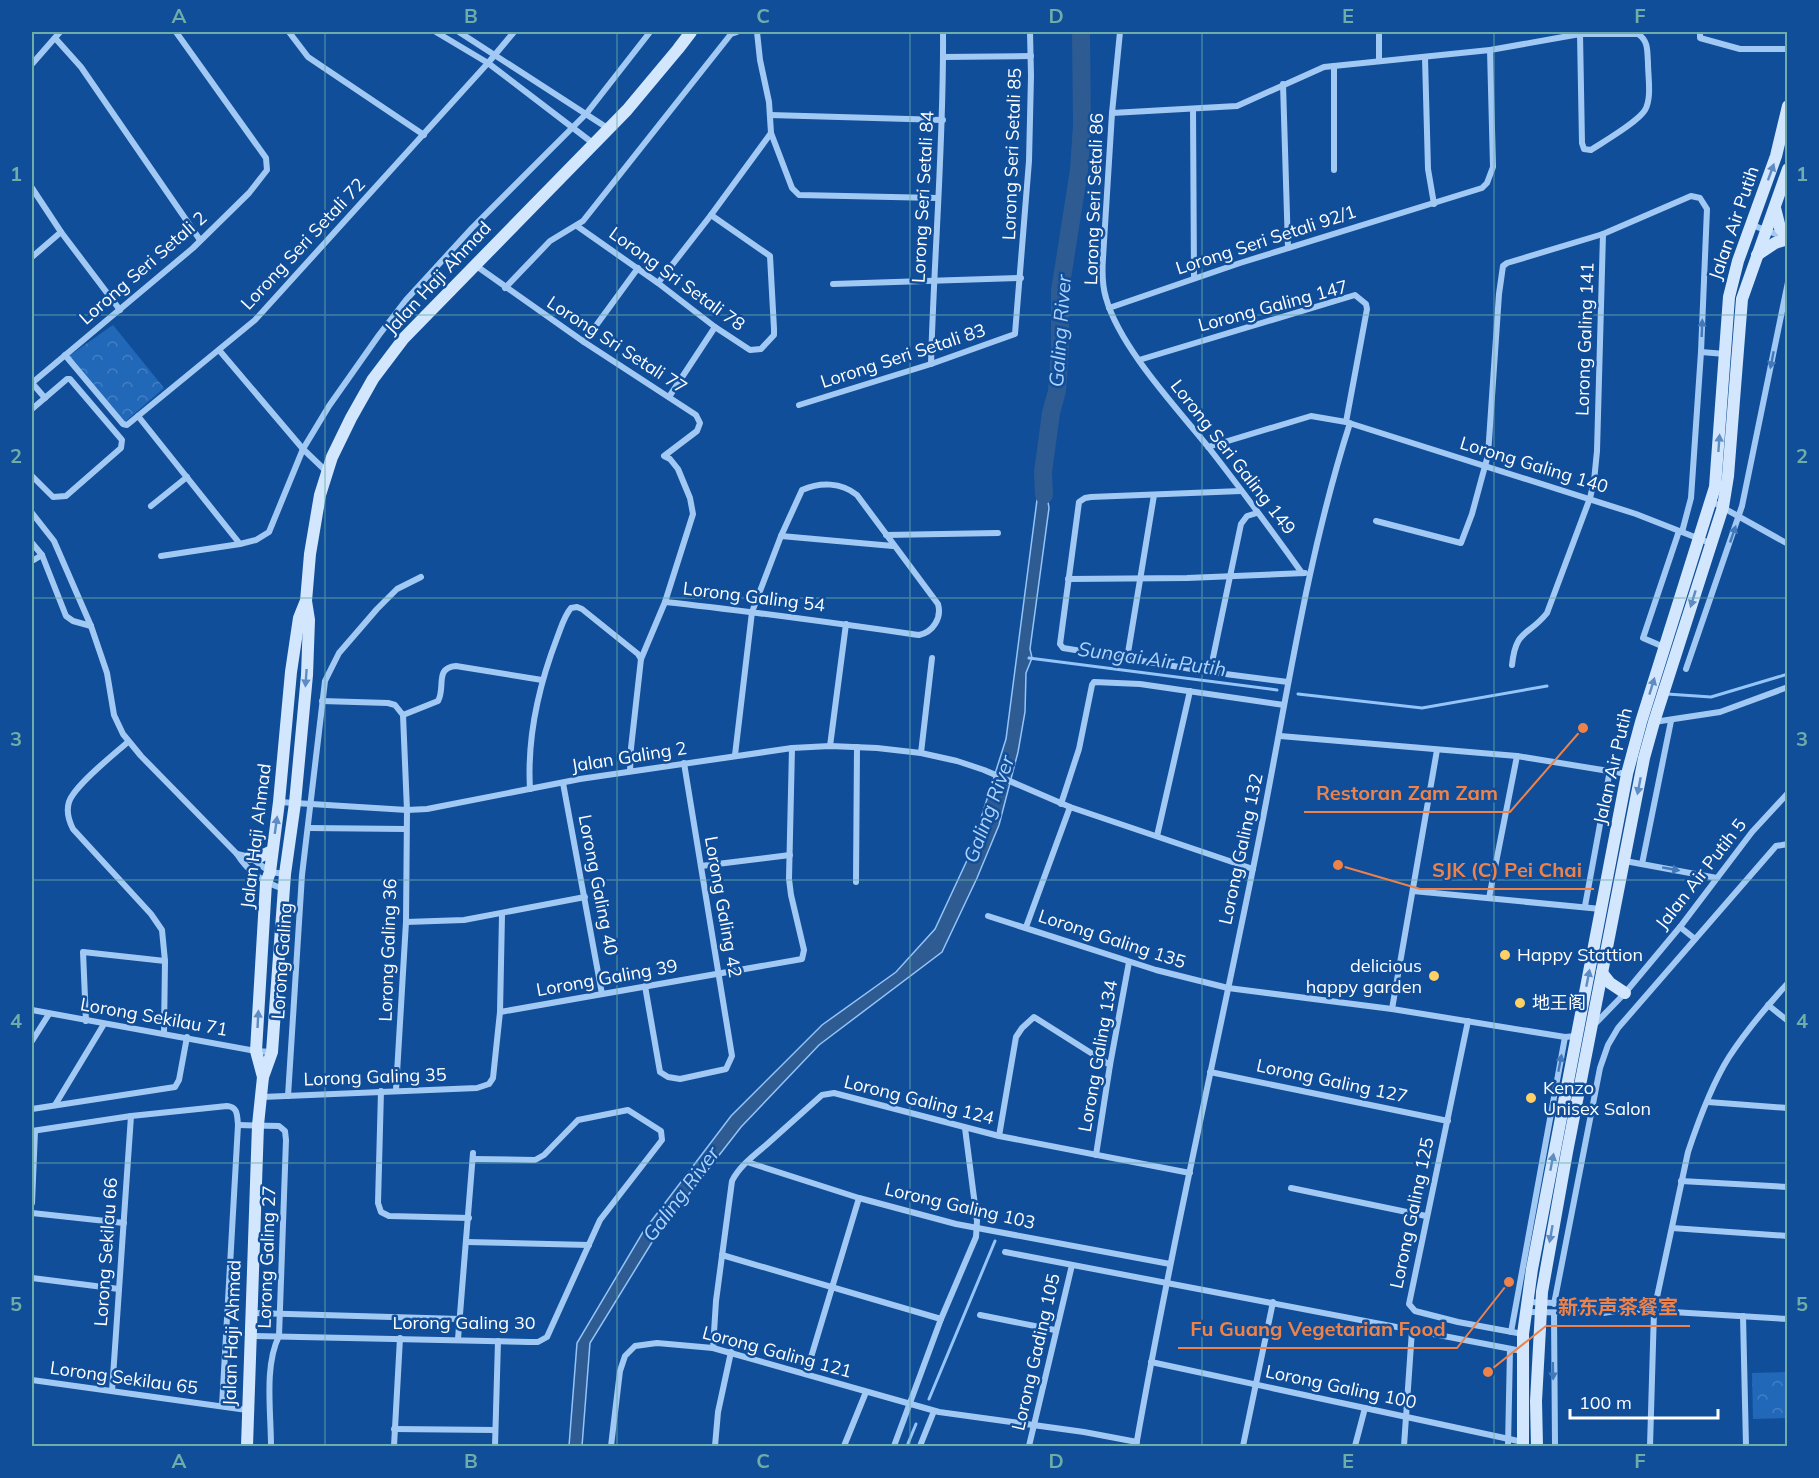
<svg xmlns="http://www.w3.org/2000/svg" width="1819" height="1478" viewBox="0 0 1819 1478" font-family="Mulish,'Noto Sans SC',sans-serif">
<defs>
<pattern id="park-crowns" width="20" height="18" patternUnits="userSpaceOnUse" patternTransform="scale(1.5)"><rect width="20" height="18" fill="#2268b8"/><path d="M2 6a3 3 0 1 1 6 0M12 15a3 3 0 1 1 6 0" fill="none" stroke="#437fc3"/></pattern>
</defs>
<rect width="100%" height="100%" fill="#104e9a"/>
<!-- park -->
<g fill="url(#park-crowns)">
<path d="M113,325L164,388L125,422L66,358Z"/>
<path d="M1787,1372V1418L1753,1419L1752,1373Z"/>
</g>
<!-- water -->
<path fill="#2e5b92" stroke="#94c4f8" stroke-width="1.5" d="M1043,472L1049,508L1030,649L1032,658L1026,673L1025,712L1018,752L999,825L977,878L942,952L819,1045L741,1127L654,1239L590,1343L582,1446H569L577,1343L643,1232L731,1116L822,1025L896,972L935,929L969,856L1006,739L1037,500Z"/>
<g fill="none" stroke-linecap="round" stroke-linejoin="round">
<!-- stream -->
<g stroke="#94c4f8" stroke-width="3">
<path d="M1029,658L1277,690"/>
<path d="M1298,694L1422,708L1547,686"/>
<path d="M1667,694L1711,697L1788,674"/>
<path d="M929,1399L995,1241"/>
<path d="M907,1446L916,1424"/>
</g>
<!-- river -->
<path stroke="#2e5b92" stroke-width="18" d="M1044,495L1043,472L1051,413L1057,391L1060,346V291L1079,170L1082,125L1081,32"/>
<!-- street -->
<g stroke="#a2c9f4" stroke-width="6">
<path d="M289,32L308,57L424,135"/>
<path d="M436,32L488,63L594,144"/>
<path d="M459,32L609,129"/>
<path d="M1120,32L1112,113L1103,258C1102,272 1102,285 1106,298C1120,348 1177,408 1209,448C1241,489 1272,531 1302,573"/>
<path d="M1379,32V61"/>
<path d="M1700,32V38L1740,49H1788"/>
<path d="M55,38L81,67L200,240"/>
<path d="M943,57L1031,56"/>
<path d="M1425,58L1428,169L1434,204"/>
<path d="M32,64L60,32"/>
<path d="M1283,84L1288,248"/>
<path d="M1193,109L1194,278"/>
<path d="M1112,113L1237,106L1324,67L1490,50L1580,34H1638C1649,41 1647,52 1648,63C1648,77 1652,98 1645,110C1638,122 1603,142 1591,150L1584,149L1582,143L1580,34V32"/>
<path d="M770,115L943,120"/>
<path d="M771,133L792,188L799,195L937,198"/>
<path d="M1334,170V66"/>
<path d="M32,188L61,232L120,310"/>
<path d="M1752,225L1784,237"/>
<path d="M577,226L658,283L715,327L750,350L761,349L774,335V329L770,256L711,215"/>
<path d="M32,257L61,232"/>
<path d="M475,265L584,342L696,415L700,423L697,431L664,456L670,459L678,469L690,498L693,514L665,602L641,659L631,748L630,771"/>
<path d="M658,283L711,215L771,133L769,102L760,60L757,32"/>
<path d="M833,284L1021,278"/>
<path d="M505,288L550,241L583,221L731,34L737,32"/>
<path d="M1109,308L1240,263L1482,188L1487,183L1493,167L1490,50"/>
<path d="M584,342L638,268"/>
<path d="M219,350L303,449L327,472"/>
<path d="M1701,352L1725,354"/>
<path d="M65,355L123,424L127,425L255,320L488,63L514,32"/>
<path d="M1139,360L1355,295L1366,304L1367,309L1346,422"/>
<path d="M931,364C934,253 944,142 943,32"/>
<path d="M32,383L193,248L249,193L267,170L266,158L176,32"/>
<path d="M32,383L45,398"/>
<path d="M669,397L715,327"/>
<path d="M799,405L931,364L1015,334L1029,161L1031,76L1030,32"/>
<path d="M32,409L67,379H70L122,440L121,448L66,496L53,497L32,476"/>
<path d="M138,416L240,544"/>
<path d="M1208,447L1311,416L1346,422L1636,514L1710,543"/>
<path d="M1241,491L1091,497L1085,498L1079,502L1060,644L1063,648L1210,672L1288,682"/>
<path d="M1711,501L1788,544"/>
<path d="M151,506L187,477"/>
<path d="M32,513L54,541L91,626L107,673L114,715L123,734L141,756L237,854C248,872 264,883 284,889"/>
<path d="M1376,521L1461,543L1472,514L1488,455L1499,294L1503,266L1507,263L1603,234L1691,196L1700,198L1707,209L1701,352L1691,498L1682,532"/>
<path d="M886,535L998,533"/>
<path d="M781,536L893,546"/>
<path d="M32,543L42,555L66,616L73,621L91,626"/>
<path d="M161,556L240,544L256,540L269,532L303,449L329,406L379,335L406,300L472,228L586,114L650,32"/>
<path d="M32,561L42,555"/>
<path d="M1068,579L1187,578L1305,573"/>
<path d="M665,602C750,611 834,623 919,635C933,632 942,618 938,604L857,495C841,482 820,482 802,490L781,536L752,612L735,755"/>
<path d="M1664,647L1643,638L1679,531"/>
<path d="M1127,659L1154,495"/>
<path d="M1512,665C1516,628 1528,637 1547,613L1590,498L1594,481L1597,451L1603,234"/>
<path d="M1686,669L1742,506L1788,282"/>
<path d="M1210,672L1241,524L1247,516L1257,513"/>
<path d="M322,701L388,703L395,705L403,715L407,810L406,922L396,1090"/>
<path d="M403,715L438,701C446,687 434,668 456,666L542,680"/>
<path d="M1654,722L1720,712L1788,687"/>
<path d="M1280,736L1517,756L1627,774"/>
<path d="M128,742C114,754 74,786 69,802C66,811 69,821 73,829L151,914L162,930L165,961L164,1033"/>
<path d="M830,746L846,624"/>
<path d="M921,753L932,658"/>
<path d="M563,783L602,994"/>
<path d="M530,789C527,738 539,685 557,638C561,628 564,616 571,608L577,607L582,609L638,654L641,659"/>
<path d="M279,802L407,810L427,809L580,779L792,748L830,746L877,748L921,753L957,761L984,770L1070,807L1253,869"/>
<path d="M1061,804L1079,749L1092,685L1094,682L1140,684L1284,705"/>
<path d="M309,828L406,829"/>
<path d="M1157,836L1190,691"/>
<path d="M237,854L250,857L270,872L285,874"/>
<path d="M1625,861L1717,878"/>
<path d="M1642,864L1671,721"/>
<path d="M701,866L790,855"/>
<path d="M856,882L857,747"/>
<path d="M1413,891L1601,909"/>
<path d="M1489,898L1517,756"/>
<path d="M1585,906L1610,770"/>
<path d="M988,916L1156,970L1228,988L1392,1009L1565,1037L1576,1036"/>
<path d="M406,922L464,920L585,897"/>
<path d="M1026,927L1070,807"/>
<path d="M1680,927L1695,939"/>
<path d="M645,986L660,1072L668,1077L680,1079L726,1069L732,1056L684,763"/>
<path d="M1768,1005L1788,1021"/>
<path d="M1392,1009L1437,750"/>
<path d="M32,1010L256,1051L272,1052"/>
<path d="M500,1012L802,959L804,950L791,895L789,879L792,748"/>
<path d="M86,1021L83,952L165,961"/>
<path d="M1468,1021L1409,1304L1415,1311L1458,1322L1523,1334"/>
<path d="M1594,1025L1625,993L1680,927L1752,832L1788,793"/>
<path d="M32,1041L49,1014"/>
<path d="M1210,1072L1448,1121"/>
<path d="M381,1091L378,1203L381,1212L389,1216L469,1218"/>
<path d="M288,1096L302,875L325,681L339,653L377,609L397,589L421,577"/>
<path d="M262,1097L477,1088L489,1084L493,1078L500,1012L502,915"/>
<path d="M1708,1102L1788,1108"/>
<path d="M55,1105L104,1024"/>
<path d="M32,1109L175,1087L179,1080L187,1037"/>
<path d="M238,1125L279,1126L285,1131L286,1140L279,1336C264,1366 271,1412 271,1446"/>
<path d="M32,1131L131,1116L227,1106C238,1107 237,1115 238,1125L222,1406"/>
<path d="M999,1136L1016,1037L1022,1028L1034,1017L1110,1065"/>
<path d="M1096,1155L1110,1065L1129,962"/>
<path d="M747,1162L859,1198L956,1224L1170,1264"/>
<path d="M1681,1181L1788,1187"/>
<path d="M1291,1188L1426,1216"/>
<path d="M32,1203L35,1131"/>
<path d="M32,1213L124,1223"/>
<path d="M1672,1228L1788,1236"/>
<path d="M467,1242L589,1245"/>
<path d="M1005,1252L1522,1351"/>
<path d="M722,1255L941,1319"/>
<path d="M32,1278L119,1289"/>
<path d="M1527,1302L1611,1305L1623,1309L1788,1319"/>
<path d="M1554,1304L1600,1068L1608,1045L1618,1028L1776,846L1788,844"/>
<path d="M1526,1312L1603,1313L1622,1310"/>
<path d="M252,1313L460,1319"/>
<path d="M1554,1313L1555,1446"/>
<path d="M980,1315L1055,1330"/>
<path d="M1743,1316L1746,1446"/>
<path d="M1511,1332L1565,1037"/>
<path d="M250,1336L529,1342H538L547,1337L600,1220L662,1140L661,1131L628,1110L578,1120L544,1155L535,1160L473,1159"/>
<path d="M458,1339L473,1153"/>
<path d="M713,1348L716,1301L732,1181C739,1167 753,1156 765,1146C784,1129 803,1112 822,1095L834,1093L999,1136L1190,1173"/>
<path d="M1151,1362L1523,1442"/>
<path d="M806,1374L859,1198"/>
<path d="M32,1380L247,1410"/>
<path d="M112,1391L131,1116"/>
<path d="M394,1429L495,1430"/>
<path d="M394,1446L400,1338"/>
<path d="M495,1446L498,1341"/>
<path d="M611,1446L620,1371L625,1356L635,1346L657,1343L713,1348L939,1412L1084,1432L1137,1442"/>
<path d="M715,1446L718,1412L731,1352"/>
<path d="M844,1446L866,1392"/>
<path d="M894,1446L941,1319L976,1237L977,1221L965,1128"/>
<path d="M920,1446L934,1411"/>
<path d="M1029,1446L1072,1265"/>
<path d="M1136,1446C1171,1248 1216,1052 1256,854C1285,711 1305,563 1350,423"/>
<path d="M1243,1446L1273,1302"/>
<path d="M1355,1446L1365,1408"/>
<path d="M1404,1446L1412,1330"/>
<path d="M1508,1446L1510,1349"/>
<path d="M1650,1446L1654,1311L1688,1152C1698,1122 1712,1084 1729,1057C1746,1031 1767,1006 1788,983"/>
</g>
<!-- secondary -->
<g stroke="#d2e6fd" stroke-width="12">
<path d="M1775,208L1780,228L1788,238"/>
<path d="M1757,255L1775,243L1788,239"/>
<path d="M250,857H259L272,851"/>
<path d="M1602,973L1610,983L1625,993"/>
<path d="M263,1077L256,1051L266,883L270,872L279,802L291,672L299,618L305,603"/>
<path d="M247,1446L258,1125L263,1077L272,1052L285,874L295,803L307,675L309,620L306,601L310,554L320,495L332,457L351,418L373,379L404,338L627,110L678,49L691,32"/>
<path d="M1523,1446V1334L1532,1269L1627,774L1641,722L1715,487L1729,297L1738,261L1776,156L1788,106"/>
<path d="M1537,1446L1536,1401L1542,1292L1567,1152L1644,758L1654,722L1723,507L1728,476L1742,299L1788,169"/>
</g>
</g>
<!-- one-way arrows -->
<defs><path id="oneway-solid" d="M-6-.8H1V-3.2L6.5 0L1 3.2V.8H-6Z" transform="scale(1.5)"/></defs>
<g fill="#5e8bc2">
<use href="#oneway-solid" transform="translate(1771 172) rotate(-70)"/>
<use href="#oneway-solid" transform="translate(1719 443) rotate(-86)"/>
<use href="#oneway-solid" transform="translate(1693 599) rotate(107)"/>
<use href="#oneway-solid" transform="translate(306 678) rotate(94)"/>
<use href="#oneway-solid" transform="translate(1652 686) rotate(-73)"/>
<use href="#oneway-solid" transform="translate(1639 786) rotate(101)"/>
<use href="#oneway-solid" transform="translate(276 825) rotate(-82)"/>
<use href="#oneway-solid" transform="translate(1588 978) rotate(-79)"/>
<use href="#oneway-solid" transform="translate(258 1019) rotate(-87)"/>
<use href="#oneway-solid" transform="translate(1552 1162) rotate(-79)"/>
<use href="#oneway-solid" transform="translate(1551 1234) rotate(100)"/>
</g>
<g fill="#4379ba">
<use href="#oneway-solid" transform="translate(1702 328) rotate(-88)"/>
<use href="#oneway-solid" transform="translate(1772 360) rotate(101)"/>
<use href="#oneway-solid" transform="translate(1733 534) rotate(-71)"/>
<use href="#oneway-solid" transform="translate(1671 869) rotate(10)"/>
<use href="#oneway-solid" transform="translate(1560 1063) rotate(-79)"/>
<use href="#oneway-solid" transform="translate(1553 1371) rotate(89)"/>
</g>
<!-- grid -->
<path fill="none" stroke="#6fada8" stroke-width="1.5" stroke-opacity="0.55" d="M325,32V1446M617,32V1446M910,32V1446M1202,32V1446M1494,32V1446M32,315H1788M32,598H1788M32,880H1788M32,1163H1788"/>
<!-- markers -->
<g fill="#ffd066" stroke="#104e9a" stroke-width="2">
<circle cx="1505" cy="955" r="6"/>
<circle cx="1434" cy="976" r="6"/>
<circle cx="1520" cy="1003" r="6"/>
<circle cx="1531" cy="1098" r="6"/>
</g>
<g text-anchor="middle" stroke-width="5" stroke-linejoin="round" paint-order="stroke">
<!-- street labels -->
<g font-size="18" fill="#fff" stroke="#104e9a">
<text transform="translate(1012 154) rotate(-88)" y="6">Lorong Seri Setali 85</text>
<text transform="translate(923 197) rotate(-87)" y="6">Lorong Seri Setali 84</text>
<text transform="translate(1094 199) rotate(-88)" y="6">Lorong Seri Setali 86</text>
<text transform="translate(1734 223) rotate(-71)" y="6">Jalan Air Putih</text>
<text transform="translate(1266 240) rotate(-18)" y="6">Lorong Seri Setali 92/1</text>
<text transform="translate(303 244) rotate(-47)" y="6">Lorong Seri Setali 72</text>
<text transform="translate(143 268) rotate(-41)" y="6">Lorong Seri Setali 2</text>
<text transform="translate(438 278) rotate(-47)" y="6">Jalan Haji Ahmad</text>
<text transform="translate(677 279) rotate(36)" y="6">Lorong Sri Setali 78</text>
<text transform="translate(1273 306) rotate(-15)" y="6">Lorong Galing 147</text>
<text transform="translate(1585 339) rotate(-88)" y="6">Lorong Galing 141</text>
<text transform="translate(617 345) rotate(33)" y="6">Lorong Sri Setali 77</text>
<text transform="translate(903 356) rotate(-18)" y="6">Lorong Seri Setali 83</text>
<text transform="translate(1233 457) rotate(52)" y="6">Lorong Seri Galing 149</text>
<text transform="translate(1534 465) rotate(17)" y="6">Lorong Galing 140</text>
<text transform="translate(754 597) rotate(7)" y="6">Lorong Galing 54</text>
<text transform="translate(629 757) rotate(-9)" y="6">Jalan Galing 2</text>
<text transform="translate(1613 766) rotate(-77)" y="6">Jalan Air Putih</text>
<text transform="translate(256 836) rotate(-83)" y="6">Jalan Haji Ahmad</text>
<text transform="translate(1241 849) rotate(-78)" y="6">Lorong Galing 132</text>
<text transform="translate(1701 874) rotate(-52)" y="6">Jalan Air Putih 5</text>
<text transform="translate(598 885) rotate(79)" y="6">Lorong Galing 40</text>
<text transform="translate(723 907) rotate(80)" y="6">Lorong Galing 42</text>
<text transform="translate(1112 939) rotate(18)" y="6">Lorong Galing 135</text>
<text transform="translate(388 950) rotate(-88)" y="6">Lorong Galing 36</text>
<text transform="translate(282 961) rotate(-86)" y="6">Lorong Galing</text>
<text transform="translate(607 978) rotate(-10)" y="6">Lorong Galing 39</text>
<text transform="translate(154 1017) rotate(10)" y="6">Lorong Sekilau 71</text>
<text transform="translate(1098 1056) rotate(-80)" y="6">Lorong Galing 134</text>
<text transform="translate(375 1077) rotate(-2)" y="6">Lorong Galing 35</text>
<text transform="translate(1332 1081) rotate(12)" y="6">Lorong Galing 127</text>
<text transform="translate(919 1100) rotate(14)" y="6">Lorong Galing 124</text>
<text transform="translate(960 1206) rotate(13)" y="6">Lorong Galing 103</text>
<text transform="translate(1412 1213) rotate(-78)" y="6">Lorong Galing 125</text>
<text transform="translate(106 1252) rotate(-86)" y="6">Lorong Sekilau 66</text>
<text transform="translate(267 1257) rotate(-88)" y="6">Lorong Galing 27</text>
<text x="464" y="1329">Lorong Galing 30</text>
<text transform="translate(232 1333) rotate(-88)" y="6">Jalan Haji Ahmad</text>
<text transform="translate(777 1352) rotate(15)" y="6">Lorong Galing 121</text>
<text transform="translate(1036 1352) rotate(-77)" y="6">Lorong Gading 105</text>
<text transform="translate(124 1378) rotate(8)" y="6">Lorong Sekilau 65</text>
<text transform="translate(1341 1387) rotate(12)" y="6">Lorong Galing 100</text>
</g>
<!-- poi labels -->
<g font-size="18" fill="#fff" stroke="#104e9a" text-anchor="start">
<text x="1517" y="961">Happy Stattion</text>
<text x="1422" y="972" text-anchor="end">delicious<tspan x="1422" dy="21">happy garden</tspan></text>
<text x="1532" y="1009">地王阁</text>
<text x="1543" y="1094">Kenzo<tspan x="1543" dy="21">Unisex Salon</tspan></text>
</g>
<!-- water labels -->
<g font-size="20" font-style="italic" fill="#afd3fb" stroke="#104e9a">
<text transform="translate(1060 331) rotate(-86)" y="7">Galing River</text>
<text transform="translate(1152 659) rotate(8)" y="7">Sungai Air Putih</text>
<text transform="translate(989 809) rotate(-70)" y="7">Galing River</text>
<text transform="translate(681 1194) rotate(-53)" y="7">Galing River</text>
</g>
</g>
<!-- callouts -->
<path fill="none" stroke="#ee8249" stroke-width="2" d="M1583 728L1510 812H1304M1338 865L1420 889H1594M1488 1372L1546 1326H1690M1509 1282L1457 1348H1178"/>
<g fill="#ee8249" stroke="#104e9a" stroke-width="2">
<circle cx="1583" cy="728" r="6"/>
<circle cx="1338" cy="865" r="6"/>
<circle cx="1488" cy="1372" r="6"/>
<circle cx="1509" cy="1282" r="6"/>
</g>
<g font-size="20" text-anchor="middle" font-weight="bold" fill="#ee8249" stroke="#104e9a" stroke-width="5" stroke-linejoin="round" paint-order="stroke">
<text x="1407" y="800">Restoran Zam Zam</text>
<text x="1507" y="877">SJK (C) Pei Chai</text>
<text x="1618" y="1314">新东声茶餐室</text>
<text x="1318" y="1336">Fu Guang Vegetarian Food</text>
</g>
<!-- border -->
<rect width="1819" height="1478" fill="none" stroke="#104e9a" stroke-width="66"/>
<!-- scale -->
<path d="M1570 1409v9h148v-9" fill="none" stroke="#ffffff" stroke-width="3"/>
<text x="1579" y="1409" font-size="18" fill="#ffffff" stroke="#104e9a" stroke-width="4.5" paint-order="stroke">100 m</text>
<rect x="33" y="33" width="1753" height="1412" fill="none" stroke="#6fada8" stroke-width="2"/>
<g font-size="20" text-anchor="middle" font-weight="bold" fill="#6fada8">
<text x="179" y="23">A</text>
<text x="471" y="23">B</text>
<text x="763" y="23">C</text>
<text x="1056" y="23">D</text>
<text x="1348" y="23">E</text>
<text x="1640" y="23">F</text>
<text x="16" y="181">1</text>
<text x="1802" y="181">1</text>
<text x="16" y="463">2</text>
<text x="1802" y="463">2</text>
<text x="16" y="746">3</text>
<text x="1802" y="746">3</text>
<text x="16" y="1028">4</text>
<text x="1802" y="1028">4</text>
<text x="16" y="1311">5</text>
<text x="1802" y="1311">5</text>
<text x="179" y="1468">A</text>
<text x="471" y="1468">B</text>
<text x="763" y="1468">C</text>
<text x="1056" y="1468">D</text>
<text x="1348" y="1468">E</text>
<text x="1640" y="1468">F</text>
</g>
</svg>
